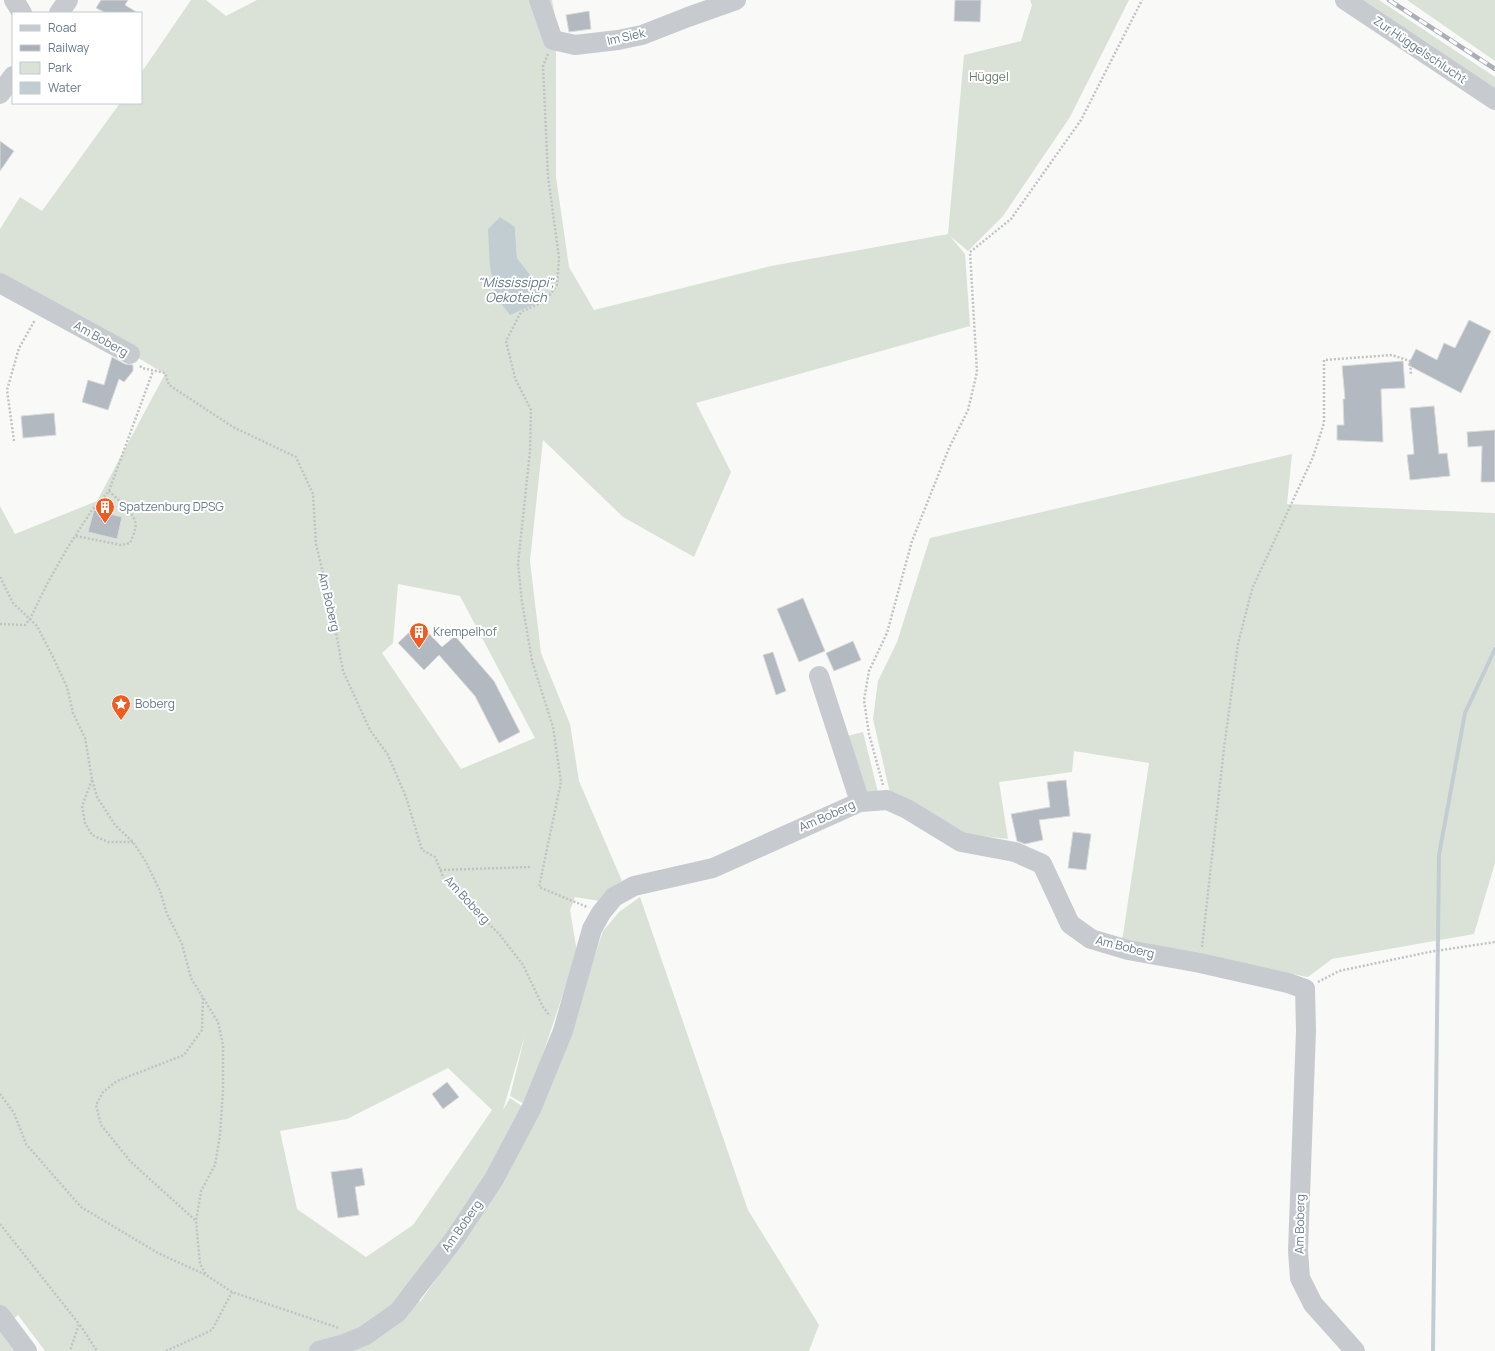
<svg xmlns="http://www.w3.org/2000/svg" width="1495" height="1351" viewBox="0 0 1495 1351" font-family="Manrope,sans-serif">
<rect width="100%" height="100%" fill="#f9f9f7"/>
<!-- green -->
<g fill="#dae2d7" fill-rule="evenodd">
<path d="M191,0H206L226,16L257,0H552L559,36L556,52V177L569,267L594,310L771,266L948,234L964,55L1021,41L1032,5L1030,0H1129L1070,117L1003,216L968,251L950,236L965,254L970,326L696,403L731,472L694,557L623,517L543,440L530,561L541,653L570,724L579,781L622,881L608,891L600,901L575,897L570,910L577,952L526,1105L510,1096L525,1035L503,1110L510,1098L525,1108L489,1176L410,1285L420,1302L457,1249L568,1033L603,931L619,912L640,897L748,1210L819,1325L809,1351H45L18,1315L2,1329L18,1351H0V506L15,534L97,501L165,374L0,275V229L20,197L42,211L120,103H141V73ZM515,227L517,258L539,286L488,229ZM398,584L460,596L535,738L461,769L382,653L393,643ZM448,1068L492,1110L413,1225L366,1257L297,1209L280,1131L347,1119Z"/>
<path d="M1359,0H1379L1495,77V90Z"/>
<path d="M1407,0H1495V61Z"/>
<path d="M1292,454L1287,504L1495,513V863L1474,934L1332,959L1308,977L1122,941L1149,763L1074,751L1072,772L999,782L1008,839L964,834L890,793L873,719L878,681L897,642L930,538Z"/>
<path d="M863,732L879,796L870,795L858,785L843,737Z"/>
</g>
<!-- water -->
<path fill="#c2cdd2" d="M500,217L515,227L517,258L539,286L544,300L510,315L496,297L490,267L488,229Z"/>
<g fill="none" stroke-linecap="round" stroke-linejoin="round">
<!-- stream -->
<path stroke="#c2cdd2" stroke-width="4" d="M1433,1351L1439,855L1465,713L1495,649"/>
</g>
<!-- building -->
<g fill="#b2b9c0" stroke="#dbdbd9">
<path d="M101,0H128L125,5L138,13H106L96,8Z"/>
<path d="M955,0H981L980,22L954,21Z"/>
<path d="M589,11L591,29L569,32L566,15Z"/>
<path d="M0,141L14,151L0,171Z"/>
<path d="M1469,320L1491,331L1461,393L1408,365L1416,349L1437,360L1444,343L1455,348Z"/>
<path d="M112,357L125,364L133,365V371L124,382L119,379L108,410L82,402L88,380L104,385Z"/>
<path d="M1403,361L1405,388L1381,389L1383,442L1337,440V425H1344L1343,399H1345L1342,366Z"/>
<path d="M1434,406L1439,454L1447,453L1450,476L1410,480L1407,455L1414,454L1410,408Z"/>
<path d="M54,413L56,435L23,438L21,416Z"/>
<path d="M1495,430V482H1481L1482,446L1468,447L1467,432Z"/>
<path d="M94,510L122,517L117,539L88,532Z"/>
<path d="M803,598L825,651L799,662L777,609Z"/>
<path d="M419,623L442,647L455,636L494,681L520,732L499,743L475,696L439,655L424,670L398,643Z"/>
<path d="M853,641L861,660L834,671L826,653Z"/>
<path d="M773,652L786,691L776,695L763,655Z"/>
<path d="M1066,780L1070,816L1039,820L1043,840L1025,844L1017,841L1011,814L1050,807L1047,782Z"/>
<path d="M1073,832L1091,834L1086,870L1068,868Z"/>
<path d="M447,1082L459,1097L443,1109L432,1094Z"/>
<path d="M362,1168L365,1185L355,1187L359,1215L338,1218L331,1172Z"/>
</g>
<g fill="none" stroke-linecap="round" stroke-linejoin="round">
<!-- path -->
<g stroke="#c0c3c5" stroke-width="2.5" stroke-dasharray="2 2" stroke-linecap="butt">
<path d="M548,54L543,66L548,176L559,258L557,285L545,301L521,312L506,341L515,378L531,410L530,451L518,564L522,602L532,661L553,727L561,782L539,887L587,907"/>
<path d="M140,366L142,368L165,373L169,385L233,427L296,457L313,494L316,544L332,610L343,671L370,730L388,755L406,797L422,850L435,857L444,879L500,935L523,965L543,1007L550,1016"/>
<path d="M14,441L7,390L19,348L35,320"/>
<path d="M76,536L121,545L130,543C133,536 137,527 135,521C132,511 116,498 109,491"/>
<path d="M0,577L13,603L37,626L53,657L67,687L73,713L85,738L92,779L97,797L115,825L133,842L146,862L160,891L167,914L182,944L191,978L218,1022L223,1045V1090L220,1135L215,1165L201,1191L196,1221L200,1264L206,1275"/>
<path d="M0,624L25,625L30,619L47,584L68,547L92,510L109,491L153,371"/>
<path d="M92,780L82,806L85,823L92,835L108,842H133"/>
<path d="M883,785L869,734L864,700L869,671L887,633L912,541L949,448L968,410L977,372L970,252L1011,219L1081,120L1142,0"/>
<path d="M440,870L531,867"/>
<path d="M1202,947L1224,748L1238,644L1252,589L1313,457L1324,423V360L1392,355L1410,361L1411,375"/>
<path d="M1318,982L1339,971L1429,952L1495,942"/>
<path d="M0,1094L14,1113L26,1144L81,1207L158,1253L206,1275L232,1292L339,1328"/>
<path d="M195,1220L131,1162L101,1125L96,1105L103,1092L117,1081L184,1055L202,1030L203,997"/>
<path d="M0,1224L79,1324L70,1351"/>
<path d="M80,1325L97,1351"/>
<path d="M166,1351L212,1330L232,1292"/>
</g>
<!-- minor -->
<g stroke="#c7cbcf" stroke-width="20">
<path d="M14,0L22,13"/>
<path d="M539,0L553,40L575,45L618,40L642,35L688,17L736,0"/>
<path d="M1345,0L1495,100"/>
<path d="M59,13L68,0"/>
<path d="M0,94L13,76"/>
<path d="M0,283L130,354"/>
<path d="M819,676L860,802"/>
<path d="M0,1315L27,1351"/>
<path d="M319,1351L341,1345L364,1336L398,1312L455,1238L494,1179L532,1107L563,1031L592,929L601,913L614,897L634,886L713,868L860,802L887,800L907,809L961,842L1015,852L1042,864L1070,924L1091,939L1128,950L1200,963L1288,983L1305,989L1306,1030L1298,1251L1300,1278L1313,1304L1355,1351"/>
</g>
<defs>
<path id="rail" d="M1389,0L1495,69"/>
</defs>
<!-- rail casing -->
<use href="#rail" stroke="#a9afb5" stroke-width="4.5"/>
<!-- rail -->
<use href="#rail" stroke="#fff" stroke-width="3" stroke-dasharray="9" stroke-linecap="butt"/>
</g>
<!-- icons -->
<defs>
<symbol id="building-pin" viewBox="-11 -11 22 30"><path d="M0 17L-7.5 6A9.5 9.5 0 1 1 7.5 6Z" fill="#ef5b20" stroke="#fff"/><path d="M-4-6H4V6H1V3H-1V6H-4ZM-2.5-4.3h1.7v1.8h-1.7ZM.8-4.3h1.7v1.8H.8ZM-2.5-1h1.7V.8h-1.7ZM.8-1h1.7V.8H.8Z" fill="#fff"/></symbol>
<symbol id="sight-pin" viewBox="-11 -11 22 30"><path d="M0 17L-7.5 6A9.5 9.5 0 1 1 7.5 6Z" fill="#ef5b20" stroke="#fff"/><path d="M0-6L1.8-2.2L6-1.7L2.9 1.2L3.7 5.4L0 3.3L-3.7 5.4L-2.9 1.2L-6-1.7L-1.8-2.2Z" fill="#fff"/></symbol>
</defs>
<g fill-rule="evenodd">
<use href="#building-pin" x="94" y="496" width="22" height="30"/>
<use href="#building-pin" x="408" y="621" width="22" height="30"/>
<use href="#sight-pin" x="110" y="693" width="22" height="30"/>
</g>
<g text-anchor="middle" stroke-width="4" stroke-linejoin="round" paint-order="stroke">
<!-- street labels -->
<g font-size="12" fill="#66788a" stroke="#fff">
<text transform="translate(626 37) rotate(-13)" y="4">Im Siek</text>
<text transform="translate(1420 50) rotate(34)" y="4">Zur Hüggelschlucht</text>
<text transform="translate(101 339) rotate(29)" y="4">Am Boberg</text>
<text transform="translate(329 602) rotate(77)" y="4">Am Boberg</text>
<text transform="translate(827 816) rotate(-24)" y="4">Am Boberg</text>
<text transform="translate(467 900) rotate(47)" y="4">Am Boberg</text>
<text transform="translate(1125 947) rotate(14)" y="4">Am Boberg</text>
<text transform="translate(1300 1224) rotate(-89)" y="4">Am Boberg</text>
<text transform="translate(462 1226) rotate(-55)" y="4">Am Boberg</text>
</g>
<!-- park labels -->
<g font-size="12" fill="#667a61" stroke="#fff">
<text x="989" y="81">Hüggel</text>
</g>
<!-- poi labels -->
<g font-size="12" fill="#66788a" stroke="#fff" text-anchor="start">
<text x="119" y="511">Spatzenburg DPSG</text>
<text x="433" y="636">Krempelhof</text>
<text x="135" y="708">Boberg</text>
</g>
<!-- water labels -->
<g font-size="13" font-style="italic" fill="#627a85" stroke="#fff">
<text x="516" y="287">"Mississippi",<tspan x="516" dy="15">Oekoteich</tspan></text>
</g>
</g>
<!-- legend -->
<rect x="12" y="12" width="130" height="92" fill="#ffffff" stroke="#c2c9d0"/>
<rect x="20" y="25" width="20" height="6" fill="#c7cbcf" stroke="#c2c9d0"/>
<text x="48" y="32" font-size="12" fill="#66788a">Road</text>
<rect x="20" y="45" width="20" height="6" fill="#a9afb5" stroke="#c2c9d0"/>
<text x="48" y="52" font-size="12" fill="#66788a">Railway</text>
<rect x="20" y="62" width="20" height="12" fill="#dae2d7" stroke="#c2c9d0"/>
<text x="48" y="72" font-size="12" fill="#66788a">Park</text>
<rect x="20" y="82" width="20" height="12" fill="#c2cdd2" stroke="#c2c9d0"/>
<text x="48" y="92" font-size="12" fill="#66788a">Water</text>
</svg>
